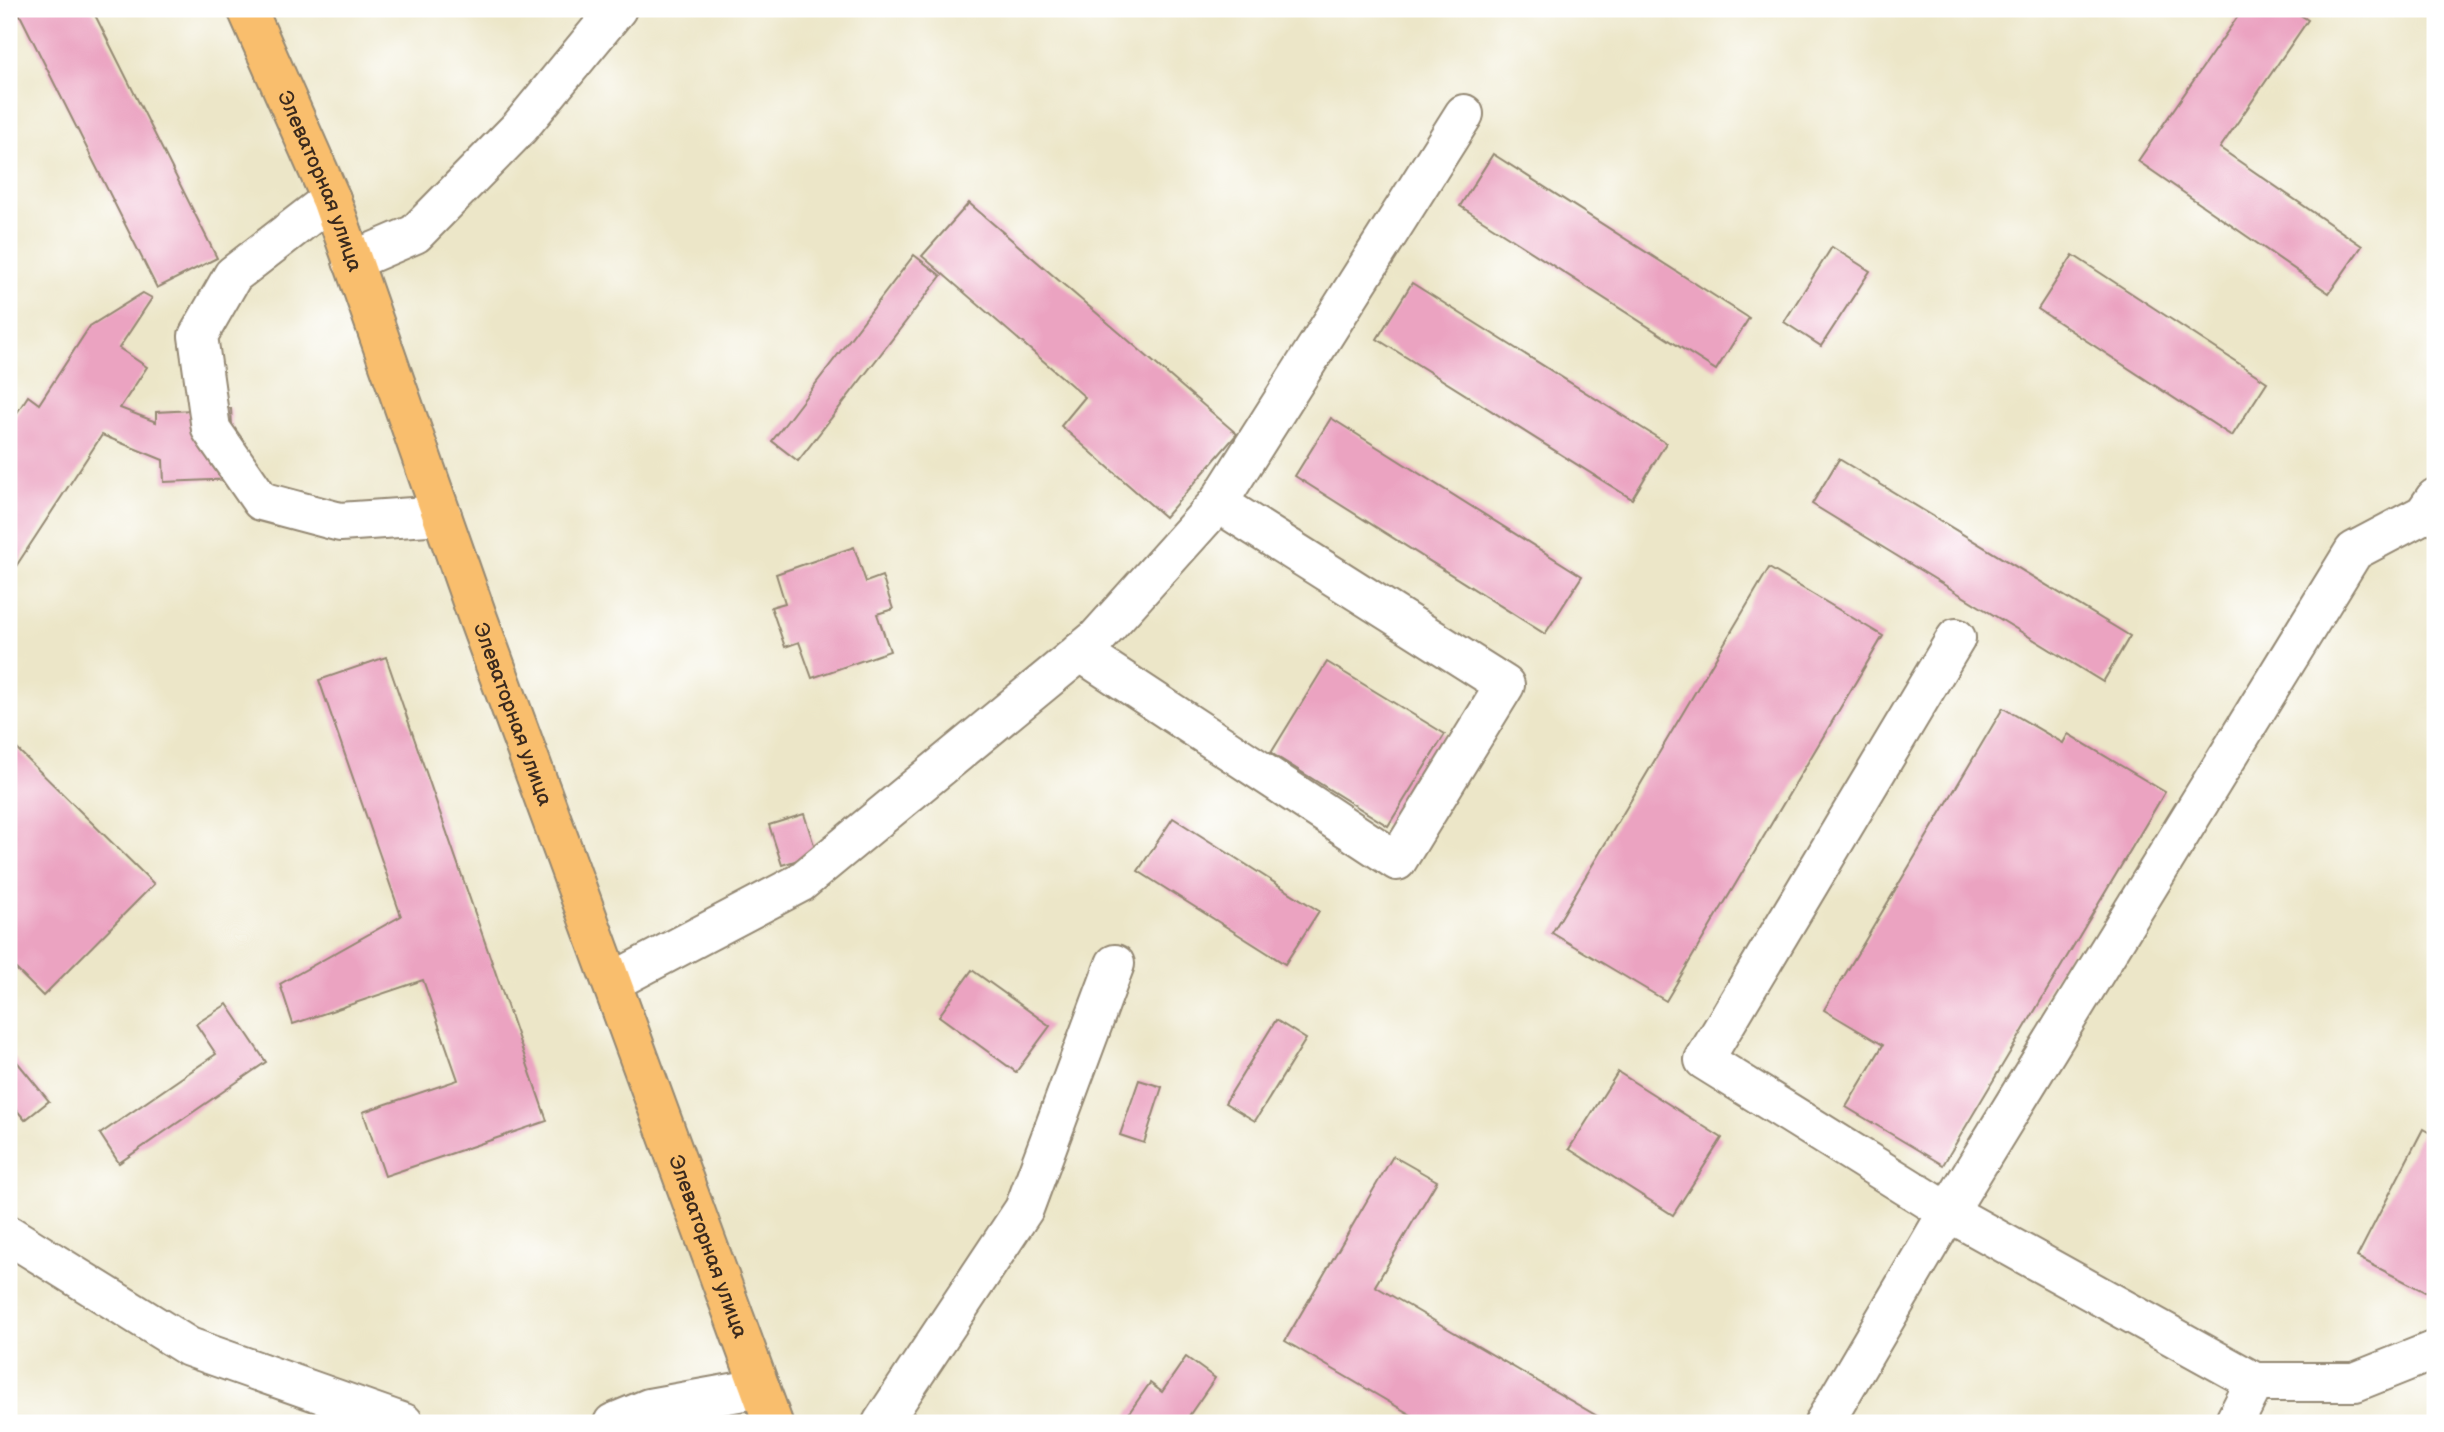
<svg xmlns="http://www.w3.org/2000/svg" width="2444" height="1432" viewBox="0 0 2444 1432" font-family="'Balsamiq Sans',sans-serif">
<rect width="100%" height="100%" fill="#fff"/>
<filter id="ink" filterUnits="userSpaceOnUse"><feTurbulence type="fractalNoise" baseFrequency=".0143" numOctaves="2"/><feDisplacementMap in="SourceGraphic" scale="14" xChannelSelector="R" yChannelSelector="G"/><feConvolveMatrix kernelMatrix="1 2 1 2 8 2 1 2 1" color-interpolation-filters="sRGB"/></filter>
<filter id="wash" filterUnits="userSpaceOnUse"><feTurbulence type="fractalNoise" baseFrequency=".00686" numOctaves="4" result="noise"/><feDisplacementMap in="SourceGraphic" scale="28" xChannelSelector="R" yChannelSelector="G"/><feGaussianBlur stdDeviation="1.57" result="paint"/><feColorMatrix in="noise" values="0 0 0 0 0 0 0 0 0 0 0 0 0 0 0 0 0 1.4 0 .05"/><feComposite in="paint" operator="in"/></filter>
<g filter="url(#wash)">
<rect width="100%" height="100%" fill="#ece6c8"/>
<g id="blocks">
<!-- building -->
<g fill="#eba3c1">
<path d="M17,9H92L217,258L157,288Z"/>
<path d="M2243,9H2291L2308,20L2220,148L2362,246L2329,293L2138,161Z"/>
<path d="M1493,154L1749,318L1716,370L1460,206Z"/>
<path d="M969,203L1237,434L1165,517L1061,426L1085,397L922,256Z"/>
<path d="M1832,247L1870,271L1821,346L1784,322Z"/>
<path d="M914,255L941,276L798,461L772,441Z"/>
<path d="M2073,255L2267,382L2232,436L2038,309Z"/>
<path d="M1412,283L1666,443L1632,499L1377,339Z"/>
<path d="M143,293L152,298L119,348L147,367L120,408L156,422V412L231,408L235,479L164,482L163,460L102,435L9,577V425L28,396L39,404L90,326Z"/>
<path d="M1331,418L1582,576L1545,634L1295,476Z"/>
<path d="M1839,459L2130,636L2103,682L1812,504Z"/>
<path d="M854,547L866,582L882,576L893,609L877,614L890,651L812,678L799,642L785,647L771,607L785,603L776,574Z"/>
<path d="M1769,568L1883,636L1666,1001L1552,933Z"/>
<path d="M386,657L547,1121L385,1176L363,1112L458,1080L423,980L293,1024L280,984L401,916L319,680Z"/>
<path d="M1327,662L1445,734L1388,826L1271,753Z"/>
<path d="M2003,708L2063,743L2068,734L2165,792L1943,1165L1846,1107L1883,1045L1824,1010Z"/>
<path d="M9,741L154,884L43,996L9,962Z"/>
<path d="M804,814L817,854L782,865L769,825Z"/>
<path d="M1173,818L1319,911L1285,964L1138,871Z"/>
<path d="M972,970L1050,1026L1016,1072L939,1016Z"/>
<path d="M227,1004L266,1062L119,1163L100,1134L216,1054L196,1024Z"/>
<path d="M1276,1020L1306,1039L1255,1121L1225,1103Z"/>
<path d="M9,1052L49,1101L25,1120L9,1101Z"/>
<path d="M1618,1072L1722,1138L1673,1215L1569,1149Z"/>
<path d="M1139,1080L1162,1087L1144,1143L1120,1135Z"/>
<path d="M2423,1129L2435,1136V1297L2357,1257Z"/>
<path d="M1393,1156L1437,1181L1375,1286L1609,1423H1425L1285,1341Z"/>
<path d="M1186,1357L1215,1378L1184,1423H1122L1150,1383L1162,1392Z"/>
</g>
</g>
</g>
<g filter="url(#ink)">
<use href="#blocks" fill-opacity="0" stroke="#948873" stroke-width="2"/>
<g fill="none" stroke-linecap="round" stroke-linejoin="round">
<defs>
<g id="minor">
<path d="M331,199L233,275L198,336L211,429L261,501L340,522L442,515"/>
<path d="M352,261L415,234L520,127L617,9"/>
<path d="M1956,638L1704,1060L1948,1212L2255,1382H2355L2435,1350"/>
<path d="M1080,652L1397,861L1505,685L1218,503"/>
<path d="M612,982L800,883L1096,639L1218,503L1464,114"/>
<path d="M9,1235L189,1347L404,1423"/>
<path d="M613,1423L649,1408L760,1388"/>
<path d="M882,1423L1024,1209L1115,964"/>
<path d="M1824,1423L1948,1212L2354,551L2424,514L2435,498"/>
<path d="M2234,1423L2255,1382"/>
</g>
<g id="major">
<path id="s1" d="M247,9L331,199L476,613L773,1423"/>
</g>
</defs>
<!-- minor casing -->
<use href="#minor" stroke="#948873" stroke-width="42"/>
<!-- major casing -->
<use href="#major" stroke="#948873" stroke-width="42"/>
<!-- minor -->
<use href="#minor" stroke="#fff" stroke-width="38"/>
<!-- major -->
<use href="#major" stroke="#f9be6d" stroke-width="38"/>
</g>
</g>
<g text-anchor="middle" stroke-width="5" stroke-linejoin="round" paint-order="stroke">
<!-- street labels -->
<g font-size="21" fill="#3b2a1e" stroke="#fff">
<text dy="7" stroke="none"><textPath href="#s1" startOffset="187">Элеваторная улица</textPath></text>
<text dy="7" stroke="none"><textPath href="#s1" startOffset="754">Элеваторная улица</textPath></text>
<text dy="7" stroke="none"><textPath href="#s1" startOffset="1321">Элеваторная улица</textPath></text>
</g>
</g>
<!-- margin -->
<rect width="2444" height="1432" fill="none" stroke="#fff" stroke-width="35"/>
</svg>
